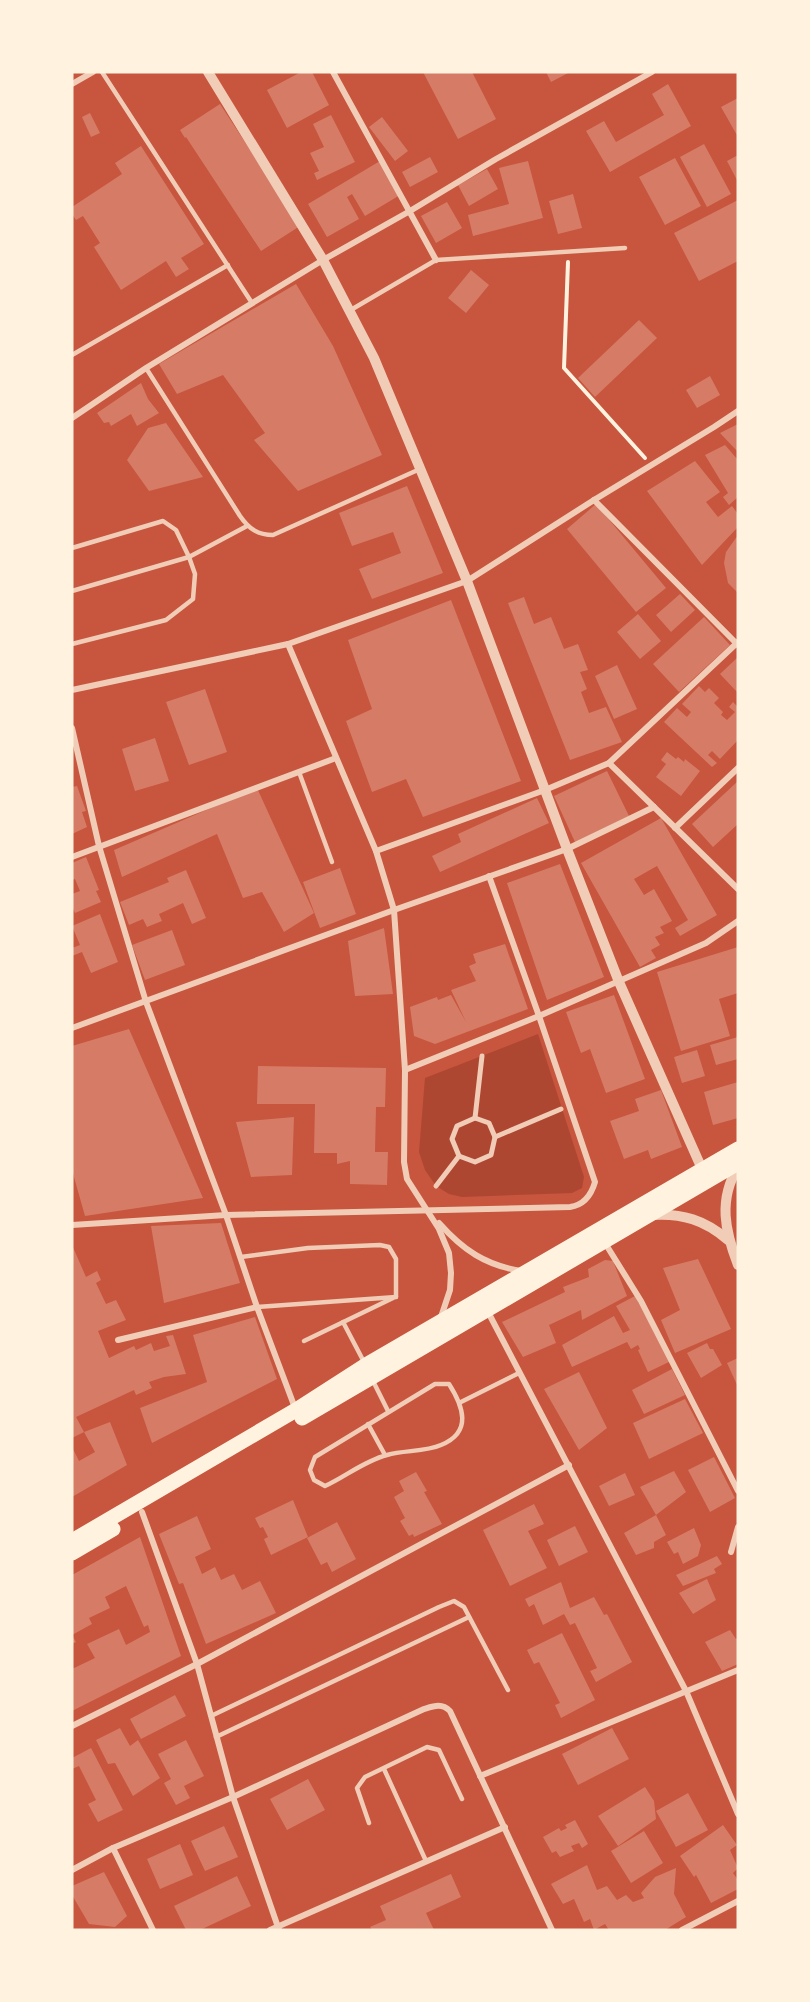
<svg xmlns="http://www.w3.org/2000/svg" width="810" height="2002" viewBox="0 0 810 2002" font-family="'Alegreya Sans',sans-serif">
<rect width="100%" height="100%" fill="#c8553d"/>
<!-- green -->
<path fill="#ae4732" d="M538,1034L584,1177L582,1188L572,1193L462,1197L449,1194L436,1186L425,1170L419,1152L425,1078Z"/>
<!-- building -->
<g fill="#d67c66">
<path d="M301,72H312L329,105L287,128L267,90Z"/>
<path d="M423,72H472L496,119L458,139Z"/>
<path d="M546,72H570L551,82Z"/>
<path d="M668,84L691,126L610,172L586,131L604,121L616,142L664,115L652,94Z"/>
<path d="M738,98V137L721,107Z"/>
<path d="M220,104L300,226L261,251L186,137L185,138L180,130Z"/>
<path d="M90,113L100,133L91,137L82,117Z"/>
<path d="M331,115L355,162L317,180L314,173L319,171L310,153L324,147L313,124Z"/>
<path d="M382,117L408,151L395,161L369,127Z"/>
<path d="M704,144L731,194L707,207L680,157Z"/>
<path d="M141,146L204,244L181,258L189,269L176,277L166,261L121,290L94,247L100,243L83,216L76,220L72,214V207L122,174L115,163Z"/>
<path d="M738,155V182L727,161Z"/>
<path d="M430,157L438,172L410,187L402,172Z"/>
<path d="M675,158L701,206L665,225L639,177Z"/>
<path d="M380,161L400,195L365,216L352,194L347,197L359,219L327,237L308,204Z"/>
<path d="M528,161L543,218L473,236L468,215L509,204L499,168Z"/>
<path d="M487,169L498,189L469,206L458,185Z"/>
<path d="M573,194L582,228L558,234L549,201Z"/>
<path d="M738,200V261L699,281L674,233Z"/>
<path d="M447,202L462,228L436,243L421,216Z"/>
<path d="M471,270L489,285L466,313L448,298Z"/>
<path d="M296,284L333,346L382,455L298,491L254,440L265,433L223,375L177,394L159,364Z"/>
<path d="M639,320L657,338L595,397L578,378Z"/>
<path d="M710,376L720,395L697,408L686,390Z"/>
<path d="M141,383L148,399L159,413L137,426L131,414L111,426L109,422L104,423L97,413Z"/>
<path d="M166,423L203,477L149,491L127,460L148,428Z"/>
<path d="M738,424V452L720,433Z"/>
<path d="M725,445L738,460V497L729,505L723,497L728,493L705,455Z"/>
<path d="M695,461L720,492L706,502L718,517L732,506L738,514V527L702,565L647,491Z"/>
<path d="M407,486L443,573L372,599L359,569L401,553L393,532L352,546L339,513Z"/>
<path d="M596,504L666,588L636,612L567,529Z"/>
<path d="M738,535V593L728,583L724,563L726,552Z"/>
<path d="M680,594L695,610L671,632L656,615Z"/>
<path d="M524,597L534,624L551,617L564,649L578,644L588,670L580,672L587,689L581,692L589,713L606,707L622,742L570,760L508,603Z"/>
<path d="M451,600L521,781L423,817L406,779L372,792L346,721L372,709L348,640Z"/>
<path d="M638,614L661,641L640,659L617,632Z"/>
<path d="M704,617L730,645L679,692L653,664Z"/>
<path d="M738,657V693L720,674Z"/>
<path d="M617,665L637,709L614,719L595,676Z"/>
<path d="M699,686L705,692L709,688L719,698L714,703L723,712L721,715L727,720L735,712L729,707L733,702L738,707V740L720,759L712,751L708,755L717,763L712,767L664,722L677,708L687,717L691,712L682,704Z"/>
<path d="M205,689L227,752L189,765L166,702Z"/>
<path d="M155,738L169,781L135,791L122,749Z"/>
<path d="M667,752L676,759L678,757L684,762L685,759L700,771L681,796L656,777L666,764L661,760Z"/>
<path d="M607,771L629,816L575,842L554,796Z"/>
<path d="M738,781V824L713,847L692,824Z"/>
<path d="M77,786L86,811L82,812L87,827L72,834V787Z"/>
<path d="M257,788L314,913L284,932L262,892L243,898L217,834L122,877L114,850Z"/>
<path d="M537,798L549,823L440,872L432,856L461,842L458,834Z"/>
<path d="M661,818L717,915L680,936L675,928L688,920L657,866L634,879L644,895L654,889L672,921L660,927L664,933L655,937L660,945L651,950L656,958L640,967L581,863Z"/>
<path d="M86,857L99,890L96,891L101,902L75,913L72,906V894L80,891L75,879L72,880V863Z"/>
<path d="M560,864L604,977L547,1000L507,883Z"/>
<path d="M340,868L356,914L320,928L303,882Z"/>
<path d="M186,870L206,918L192,924L183,903L159,914L162,921L147,927L143,919L129,925L120,902L169,882L167,878Z"/>
<path d="M100,914L118,962L91,973L82,952L72,956V948L80,945L72,926Z"/>
<path d="M384,928L393,994L355,996L348,941Z"/>
<path d="M172,930L185,965L145,980L132,945Z"/>
<path d="M505,944L528,1009L435,1044L414,1036L410,1007L437,997L438,1000L451,995L466,1022L451,990L476,981L469,966L476,963L473,954Z"/>
<path d="M738,947V993L719,999L730,1036L681,1051L657,972Z"/>
<path d="M614,995L645,1079L606,1093L590,1049L581,1053L566,1012Z"/>
<path d="M129,1029L203,1198L85,1216L72,1170V1046Z"/>
<path d="M738,1037V1059L716,1065L710,1045Z"/>
<path d="M697,1050L705,1076L682,1083L674,1057Z"/>
<path d="M258,1066L386,1068L385,1107H376L375,1152H388L387,1185L350,1184V1161L337,1164V1153H314L315,1104H257Z"/>
<path d="M738,1082V1118L713,1125L704,1092Z"/>
<path d="M661,1090L682,1147L651,1159L648,1150L624,1159L610,1121L639,1111L635,1099Z"/>
<path d="M294,1117L292,1175L251,1177L236,1122Z"/>
<path d="M221,1223L240,1283L164,1303L151,1226Z"/>
<path d="M72,1245L86,1277L97,1271L101,1280L96,1283L106,1304L116,1300L126,1320L98,1331L109,1358L134,1346L136,1350L151,1343L154,1351L170,1346L166,1336L173,1335L186,1374L164,1377L149,1382L152,1388L136,1395L134,1390L76,1417L84,1432L110,1422L127,1465L72,1497V1447L79,1461L95,1452L84,1432L72,1438Z"/>
<path d="M698,1259L731,1329L675,1353L661,1320L680,1310L663,1268Z"/>
<path d="M605,1260L613,1261L627,1296L582,1320L581,1310L549,1325L556,1343L523,1357L502,1322L565,1292L563,1287L589,1277L588,1269Z"/>
<path d="M635,1296L671,1361L648,1372L638,1350L640,1349L638,1345L631,1349L627,1342L572,1367L562,1345L614,1316L623,1333L630,1330L616,1306Z"/>
<path d="M255,1317L277,1379L152,1443L140,1408L207,1382L193,1335Z"/>
<path d="M707,1343L710,1349H713L722,1365L701,1378L687,1353Z"/>
<path d="M738,1358V1387L727,1363Z"/>
<path d="M672,1369L685,1395L644,1414L632,1390Z"/>
<path d="M579,1372L607,1428L579,1450L544,1389Z"/>
<path d="M685,1399L703,1433L649,1459L633,1423Z"/>
<path d="M714,1457L735,1498L710,1512L688,1470Z"/>
<path d="M674,1471L686,1492L656,1515L640,1487Z"/>
<path d="M416,1472L427,1491L424,1492L442,1524L414,1537L413,1534L409,1536L400,1521L405,1518L394,1497L404,1491L399,1481Z"/>
<path d="M625,1473L635,1495L609,1506L599,1486Z"/>
<path d="M293,1500L308,1537L271,1555L264,1539L268,1537L263,1527L260,1528L255,1518Z"/>
<path d="M534,1504L544,1524L528,1531L547,1568L510,1586L483,1530Z"/>
<path d="M656,1515L666,1535L654,1542V1548L636,1555L624,1533Z"/>
<path d="M197,1516L211,1549L195,1557L202,1574L215,1567L221,1580L234,1574L242,1590L260,1581L276,1613L206,1644L183,1583L179,1584L159,1534Z"/>
<path d="M337,1522L356,1559L332,1572L327,1562L321,1565L307,1538Z"/>
<path d="M575,1526L588,1552L559,1566L547,1540Z"/>
<path d="M694,1528L701,1545L698,1556L683,1564L678,1552L674,1554L667,1542Z"/>
<path d="M140,1537L181,1656L72,1711V1669L95,1658L87,1644L119,1629L126,1645L150,1632L148,1625L144,1627L126,1586L105,1597L110,1608L89,1618L92,1624L72,1635L76,1642L72,1644V1575Z"/>
<path d="M717,1556L722,1564L714,1569L716,1573L683,1586L676,1575Z"/>
<path d="M707,1579L716,1600L693,1614L679,1593Z"/>
<path d="M561,1582L570,1608L594,1597L604,1615L607,1614L632,1662L596,1682L590,1671L597,1668L575,1623L570,1625L564,1614L543,1625L534,1604L529,1607L525,1599Z"/>
<path d="M730,1630L736,1639L738,1638V1664L722,1671L705,1642Z"/>
<path d="M562,1633L595,1700L561,1718L555,1705L560,1703L539,1662L534,1664L527,1650Z"/>
<path d="M175,1695L186,1716L141,1739L130,1719Z"/>
<path d="M120,1728L130,1746L138,1740L160,1778L133,1796L115,1763L108,1764L96,1740Z"/>
<path d="M612,1728L629,1759L578,1785L562,1754Z"/>
<path d="M186,1740L204,1776L184,1786L190,1798L176,1805L164,1783L171,1779L158,1754Z"/>
<path d="M91,1748L123,1810L98,1822L88,1804L96,1800L79,1766L72,1769V1758Z"/>
<path d="M308,1779L325,1810L287,1830L270,1799Z"/>
<path d="M645,1787L654,1801L656,1819L618,1846L598,1816Z"/>
<path d="M688,1793L708,1830L676,1847L656,1811Z"/>
<path d="M575,1820L588,1844L582,1848L579,1843L571,1846L574,1851L560,1857L556,1851L552,1853L543,1837L559,1828L561,1831L567,1828L565,1825Z"/>
<path d="M723,1825L737,1845L730,1850L738,1868L733,1873L738,1880V1889L711,1903L696,1875L694,1877L680,1856Z"/>
<path d="M224,1826L238,1857L205,1871L191,1841Z"/>
<path d="M644,1831L663,1863L631,1883L611,1851Z"/>
<path d="M180,1844L193,1875L160,1889L147,1859Z"/>
<path d="M587,1865L597,1890L607,1886L617,1900L626,1895L633,1902L644,1898L641,1893L655,1877L676,1868L674,1894L686,1917L665,1930H609L605,1924L594,1930L590,1919L584,1922L574,1899L563,1904L551,1884Z"/>
<path d="M104,1872L127,1916L115,1927L89,1924L72,1895V1886Z"/>
<path d="M451,1874L461,1897L426,1913L434,1930H372L370,1927L386,1920L380,1906Z"/>
<path d="M237,1876L251,1906L200,1930H186L174,1906Z"/>
</g>
<g fill="none" stroke-linecap="round" stroke-linejoin="round">
<!-- path -->
<path stroke="#fff3e0" stroke-width="4" d="M568,262L564,368L645,458"/>
<!-- service -->
<g stroke="#f1ccb7" stroke-width="4.5">
<path d="M102,72L252,303"/>
<path d="M349,311L436,260L625,248"/>
<path d="M72,355L228,265"/>
<path d="M146,368L240,516C249,529 258,535 273,535L420,469"/>
<path d="M72,548L163,521L176,530L189,557L195,574L193,599L166,620L72,644"/>
<path d="M72,591L189,557L247,526"/>
<path d="M299,772L332,862"/>
<path d="M241,1257L308,1248L380,1245L389,1247L396,1259V1297"/>
<path d="M257,1307L396,1297"/>
<path d="M343,1322L364,1362"/>
<path d="M304,1341L393,1298"/>
<path d="M372,1379L388,1411"/>
<path d="M435,1384H449C463,1406 473,1432 441,1445C425,1452 404,1450 387,1455C364,1461 345,1477 325,1486L314,1480L310,1470L315,1457Z"/>
<path d="M461,1402L519,1373"/>
<path d="M368,1424L385,1455"/>
<path d="M211,1716L439,1607L454,1601L464,1607L508,1690"/>
<path d="M216,1737L469,1617"/>
<path d="M384,1769L426,1861"/>
<path d="M369,1823L357,1788L365,1777L427,1747L439,1750L462,1799"/>
</g>
<!-- pedestrian -->
<g stroke="#f1ccb7" stroke-width="5">
<path d="M475,1118L489,1123L495,1137L491,1155L475,1162L459,1156L452,1139L457,1126Z"/>
<path d="M475,1118L482,1056"/>
<path d="M495,1137L561,1109"/>
<path d="M436,1186L459,1156"/>
</g>
<!-- minor -->
<g stroke="#f1ccb7" stroke-width="6">
<path d="M333,72L436,260"/>
<path d="M72,84L93,72"/>
<path d="M72,418L146,368L323,260L410,211L496,159L652,72"/>
<path d="M594,500L738,645"/>
<path d="M288,644L376,851L394,910L405,1070L404,1162L407,1179L439,1229L449,1253L451,1273L450,1290L441,1317"/>
<path d="M72,690L288,644L467,581L594,500L714,427L738,411"/>
<path d="M72,728L99,846L146,1002L226,1215L257,1307L295,1408"/>
<path d="M609,763L738,889"/>
<path d="M675,828L738,768"/>
<path d="M376,851L545,790L609,763L738,642"/>
<path d="M72,857L336,758"/>
<path d="M72,1028L394,910L567,849L654,807"/>
<path d="M405,1070L539,1016L706,943L738,921"/>
<path d="M439,1223C463,1250 485,1265 521,1271"/>
<path d="M72,1225L226,1215L570,1207C584,1205 591,1196 595,1182L539,1016L489,876"/>
<path d="M605,1243L641,1301L738,1491"/>
<path d="M487,1310L686,1691L738,1814"/>
<path d="M118,1340L257,1307"/>
<path d="M142,1512L197,1664L233,1797L279,1930"/>
<path d="M731,1552L738,1527"/>
<path d="M72,1726L197,1664L569,1465"/>
<path d="M480,1776L738,1670"/>
<path d="M113,1848L153,1930"/>
<path d="M72,1870L113,1848L233,1797L424,1709C434,1706 442,1703 450,1711L552,1930"/>
<path d="M270,1930L505,1827"/>
<path d="M682,1930L738,1901"/>
</g>
<!-- tertiary -->
<g stroke="#f1ccb7" stroke-width="10">
<path d="M208,72L323,260L374,358L467,581L567,849L619,982L702,1169"/>
<path d="M738,1167C718,1200 725,1231 738,1265"/>
<path d="M652,1215C682,1213 705,1220 728,1240"/>
</g>
<!-- primary -->
<g stroke="#fff3e0" stroke-width="15">
<path d="M302,1418L738,1163"/>
<path d="M72,1541L296,1410L366,1365L738,1149"/>
<path d="M72,1553L113,1529"/>
</g>
</g>
<!-- border -->
<rect width="810" height="2002" fill="none" stroke="#fff3e0" stroke-width="147"/>
</svg>
